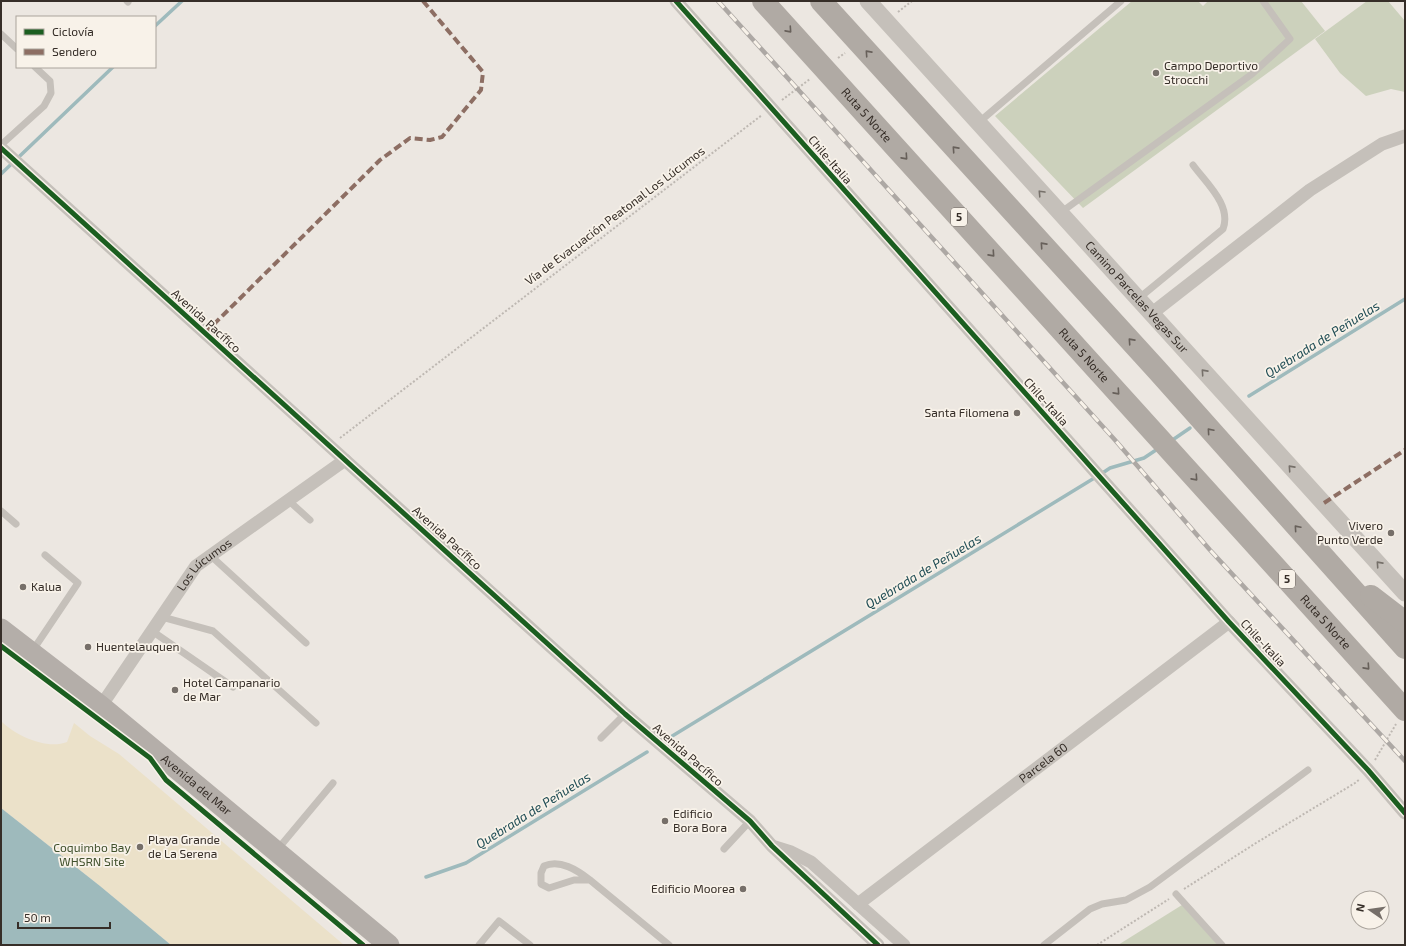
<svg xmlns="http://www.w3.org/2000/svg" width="1406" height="946" viewBox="0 0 1406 946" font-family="'Exo 2',sans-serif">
<rect width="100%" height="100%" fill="#ece7e1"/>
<!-- green -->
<g fill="#ccd1bc">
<path d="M1132,1H1198L1203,6L1208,1H1301L1325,31L1083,208L995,116Z"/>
<path d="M1367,1H1388L1405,21V92L1391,89L1366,96L1340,73L1315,39Z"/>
<path d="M1182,905L1218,945H1118Z"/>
</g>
<!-- sand -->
<path fill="#ebe1c9" d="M1,721C16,736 47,750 67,742L74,723L90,736L119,754L344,945H171L100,886L1,808Z"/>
<!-- water -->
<path fill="#9ebabc" d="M1,808L100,886L171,945H1Z"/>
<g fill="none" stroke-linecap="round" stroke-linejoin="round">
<!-- stream -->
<g stroke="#9ebabc" stroke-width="3.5">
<path d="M155,26L182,1"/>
<path d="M1,174L113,67"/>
<path d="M1249,396L1405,299"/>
<path d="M1171,441L1190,428"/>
<path d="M1101,474L1110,468L1144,458L1159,448"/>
<path d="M669,738L1096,477"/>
<path d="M426,877L466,863L647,752"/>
</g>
<!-- path -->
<g stroke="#beb8b2" stroke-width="2" stroke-dasharray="2 2" stroke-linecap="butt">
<path d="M898,12L912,1"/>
<path d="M838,58L845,53"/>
<path d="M782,100L810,79"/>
<path d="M340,438L762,115"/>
<path d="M1375,760L1396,724"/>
<path d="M1184,889L1256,843L1355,783L1360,779"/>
<path d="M1097,945L1169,899"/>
</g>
<!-- service -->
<g stroke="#c5c0ba" stroke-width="7">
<path d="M127,1L128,2"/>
<path d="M1,34L17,49"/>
<path d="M978,123L1121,1"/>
<path d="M1,145L44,106L51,93L50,81L35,67"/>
<path d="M1060,213L1252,74L1290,39L1263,1"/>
<path d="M1138,299L1223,229C1232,205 1206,183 1193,165"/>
<path d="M288,500L310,520"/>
<path d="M1,511L16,524"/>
<path d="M211,556L306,643"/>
<path d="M162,617L213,631L316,723"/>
<path d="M152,631L233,687"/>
<path d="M33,650L78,583L45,555"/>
<path d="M601,738L625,714"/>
<path d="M724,849L750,821"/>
<path d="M277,850L333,783"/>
<path d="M590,880H574L549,888L541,884V873L544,866C560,859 577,870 590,880L669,945"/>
<path d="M1176,894L1222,945"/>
<path d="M479,945L499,921L530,945"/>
<path d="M1044,945L1090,909L1102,904L1126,900L1150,887L1308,770"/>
</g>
<!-- minor -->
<g stroke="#c5c0ba" stroke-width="13">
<path d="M676,1L1229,622L1368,770L1405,813"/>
<path d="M1,148L625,714L750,821L772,846L878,945"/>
<path d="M1151,314L1310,190L1382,144L1405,136"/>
<path id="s1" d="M101,706L196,566L345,460"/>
<path d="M775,847L791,852L811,862L904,945"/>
<path id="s2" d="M858,904L1229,622"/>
</g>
<!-- tertiary -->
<path stroke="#c5c0ba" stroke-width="17" id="s3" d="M868,1L1405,593"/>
<!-- primary -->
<path stroke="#b4aea9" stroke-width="21" id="s4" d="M1,629L101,706L389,945"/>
<!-- trunk -->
<g stroke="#b0aaa4" stroke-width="22">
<path id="s5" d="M763,1L1405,710"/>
<path d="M821,1L1157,370L1405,648"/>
<path d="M1371,596L1405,622"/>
</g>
<defs>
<path id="rail" d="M718,1L1115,440L1210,550L1405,761"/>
</defs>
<!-- rail casing -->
<use href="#rail" stroke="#ada8a4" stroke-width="4.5"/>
<!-- rail -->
<use href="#rail" stroke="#f8f2e9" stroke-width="3" stroke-dasharray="9" stroke-linecap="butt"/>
<!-- quiet -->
<g stroke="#8d6e63" stroke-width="4" stroke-dasharray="8 4" stroke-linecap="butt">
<path d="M205,333L380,160L410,138L430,140L442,137L481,90L483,72L423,1"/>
<path d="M1324,503L1405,450"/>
</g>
<defs>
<g id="cycleway">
<path d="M676,1L1229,622L1368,770L1405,813"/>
<path d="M1,148L625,714L750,821L772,846L878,945"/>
<path d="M1,646L150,758L166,780L363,945"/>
</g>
</defs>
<!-- cycleway casing -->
<use href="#cycleway" stroke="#f8f2e9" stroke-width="8"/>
<!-- cycleway -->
<use href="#cycleway" stroke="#1b5e20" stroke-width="5"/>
</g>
<!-- one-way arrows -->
<defs><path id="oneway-chevron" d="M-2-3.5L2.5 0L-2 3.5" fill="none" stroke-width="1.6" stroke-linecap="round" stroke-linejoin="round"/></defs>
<g stroke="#67605a">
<use href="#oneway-chevron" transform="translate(789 30) rotate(48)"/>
<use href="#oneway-chevron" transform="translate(868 53) rotate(-132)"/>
<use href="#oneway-chevron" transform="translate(955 149) rotate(-132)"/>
<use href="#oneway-chevron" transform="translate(905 157) rotate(48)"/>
<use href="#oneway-chevron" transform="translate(1043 245) rotate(-132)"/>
<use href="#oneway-chevron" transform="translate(992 254) rotate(48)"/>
<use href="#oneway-chevron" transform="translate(1131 341) rotate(-132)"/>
<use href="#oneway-chevron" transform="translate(1117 392) rotate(48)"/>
<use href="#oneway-chevron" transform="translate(1210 431) rotate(-131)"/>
<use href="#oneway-chevron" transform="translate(1195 478) rotate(48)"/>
<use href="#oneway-chevron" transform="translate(1297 528) rotate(-131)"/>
<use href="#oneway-chevron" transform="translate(1367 667) rotate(48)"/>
</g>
<g stroke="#76706a">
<use href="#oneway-chevron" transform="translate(1041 193) rotate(-133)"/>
<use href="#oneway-chevron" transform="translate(1204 372) rotate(-132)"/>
<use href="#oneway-chevron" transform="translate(1291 468) rotate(-132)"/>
<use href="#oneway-chevron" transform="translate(1379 564) rotate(-132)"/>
</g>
<!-- markers -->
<g fill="#766f69" stroke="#f8f2e9" stroke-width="1.5">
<circle cx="1156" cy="73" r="4"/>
<circle cx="1017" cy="413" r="4"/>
<circle cx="1391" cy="533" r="4"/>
<circle cx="23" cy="587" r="4"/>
<circle cx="88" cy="647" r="4"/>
<circle cx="175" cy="690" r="4"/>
<circle cx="665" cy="821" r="4"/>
<circle cx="140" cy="847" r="4"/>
<circle cx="743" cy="889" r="4"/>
</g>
<g text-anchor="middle" stroke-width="3.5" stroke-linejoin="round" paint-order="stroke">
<!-- shield labels -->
<g fill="#f8f2e9" stroke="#706962" stroke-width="1">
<rect x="951" y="208" width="16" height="18" rx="3"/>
<rect x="1279" y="570" width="16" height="18" rx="3"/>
</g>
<g font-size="11" font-weight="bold" fill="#362e28">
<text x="959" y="221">5</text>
<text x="1287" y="583">5</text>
</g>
<!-- poi labels -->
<g font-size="12" fill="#362e28" stroke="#f8f2e9" text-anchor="start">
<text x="1164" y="70">Campo Deportivo<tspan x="1164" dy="14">Strocchi</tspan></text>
<text x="1009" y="417" text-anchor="end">Santa Filomena</text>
<text x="1383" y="530" text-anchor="end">Vivero<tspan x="1383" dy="14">Punto Verde</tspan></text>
<text x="31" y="591">Kalua</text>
<text x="96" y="651">Huentelauquen</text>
<text x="183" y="687">Hotel Campanario<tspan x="183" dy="14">de Mar</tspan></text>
<text x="673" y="818">Edificio<tspan x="673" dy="14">Bora Bora</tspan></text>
<text x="148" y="844">Playa Grande<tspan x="148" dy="14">de La Serena</tspan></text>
<text x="735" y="893" text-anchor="end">Edificio Moorea</text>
</g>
<!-- street labels -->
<g font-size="12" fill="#362e28" stroke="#f8f2e9">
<text dy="4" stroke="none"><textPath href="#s5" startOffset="154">Ruta 5 Norte</textPath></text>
<text transform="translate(830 160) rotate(49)" y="4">Chile-Italia</text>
<text transform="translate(615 216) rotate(-37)" y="4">Vía de Evacuación Peatonal Los Lúcumos</text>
<text dy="4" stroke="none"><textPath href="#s3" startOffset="400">Camino Parcelas Vegas Sur</textPath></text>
<text transform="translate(206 321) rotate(42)" y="4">Avenida Pacífico</text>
<text dy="4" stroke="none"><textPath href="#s5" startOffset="478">Ruta 5 Norte</textPath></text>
<text transform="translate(1046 402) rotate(48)" y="4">Chile-Italia</text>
<text transform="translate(447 538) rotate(42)" y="4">Avenida Pacífico</text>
<text dy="4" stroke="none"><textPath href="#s1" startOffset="176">Los Lúcumos</textPath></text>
<text dy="4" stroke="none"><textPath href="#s5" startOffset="838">Ruta 5 Norte</textPath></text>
<text transform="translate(1263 643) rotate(47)" y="4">Chile-Italia</text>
<text transform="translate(688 755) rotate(41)" y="4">Avenida Pacífico</text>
<text dy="4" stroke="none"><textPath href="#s2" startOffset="233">Parcela 60</textPath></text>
<text dy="4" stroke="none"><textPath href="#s4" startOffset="250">Avenida del Mar</textPath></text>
</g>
<!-- park labels -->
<g font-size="12" fill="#42522e" stroke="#f8f2e9">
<text x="92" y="852">Coquimbo Bay<tspan x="92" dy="14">WHSRN Site</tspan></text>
</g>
<!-- water labels -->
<g font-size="13" font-style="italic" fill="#204d55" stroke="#f8f2e9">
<text transform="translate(1322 339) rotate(-32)" y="5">Quebrada de Peñuelas</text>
<text transform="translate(923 571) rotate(-31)" y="5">Quebrada de Peñuelas</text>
<text transform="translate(533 810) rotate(-32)" y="5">Quebrada de Peñuelas</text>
</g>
</g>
<!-- border -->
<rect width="1406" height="946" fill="none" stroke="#362e28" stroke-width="4"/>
<!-- legend -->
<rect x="16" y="16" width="140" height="52" fill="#f8f2e9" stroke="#aaa49c"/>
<rect x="24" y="29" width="20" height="6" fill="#1b5e20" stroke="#aaa49c"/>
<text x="52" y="36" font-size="12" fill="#362e28">Ciclovía</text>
<rect x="24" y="49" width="20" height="6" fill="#8d6e63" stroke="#aaa49c"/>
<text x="52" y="56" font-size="12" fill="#362e28">Sendero</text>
<!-- north arrow -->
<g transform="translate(1370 910) rotate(283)"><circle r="19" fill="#f8f2e9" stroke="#aaa49c"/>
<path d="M0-3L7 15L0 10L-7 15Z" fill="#766f69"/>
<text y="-6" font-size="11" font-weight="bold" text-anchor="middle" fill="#362e28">N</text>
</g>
<!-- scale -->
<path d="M18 922v6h92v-6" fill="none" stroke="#362e28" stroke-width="2"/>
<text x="24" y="922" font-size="12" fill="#362e28" stroke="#f8f2e9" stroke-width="3" paint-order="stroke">50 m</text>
</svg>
